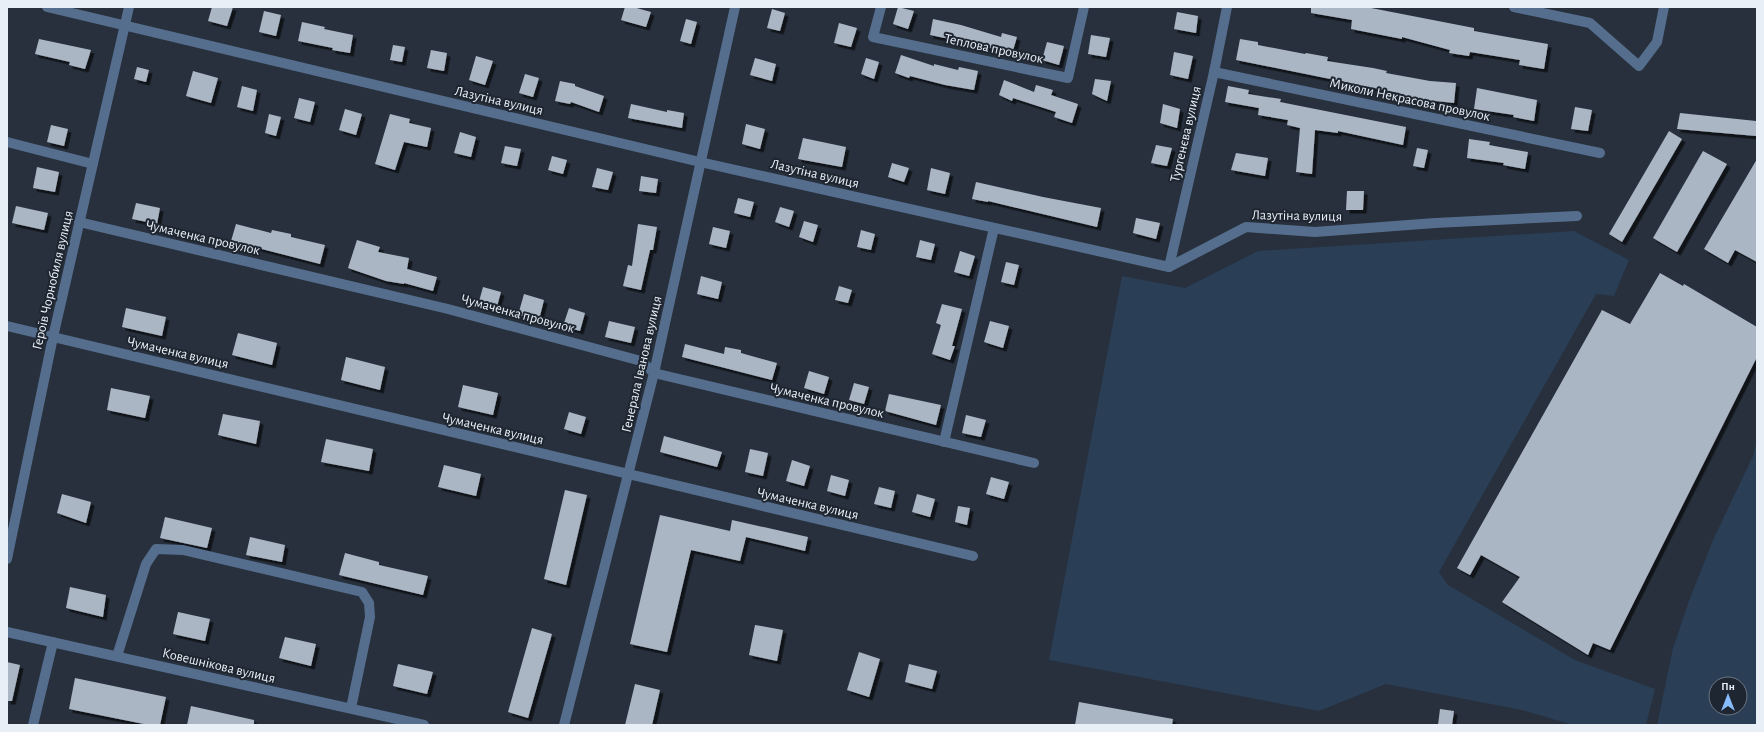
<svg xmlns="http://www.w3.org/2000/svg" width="1764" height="732" viewBox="0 0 1764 732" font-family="'Alegreya Sans',sans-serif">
<defs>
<filter id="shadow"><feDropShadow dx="3.5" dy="3.5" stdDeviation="0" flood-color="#0009"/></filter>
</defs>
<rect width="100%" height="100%" fill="#27303c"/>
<!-- green -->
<g fill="#2a3e56" fill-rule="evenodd">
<path d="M1574,231L1629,260L1614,296L1596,294L1439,572L1448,585L1575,660L1655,689L1646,725H1573L1522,710L1386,684L1319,711L1049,660L1122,276L1185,288L1258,251Z"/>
<path d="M1757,439V725H1657L1673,648L1689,601L1713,540L1753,456ZM1716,684H1740V708H1716Z"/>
</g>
<!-- building -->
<g fill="#abb6c5" filter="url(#shadow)">
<path d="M212,7H233L227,26L208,21Z"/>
<path d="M625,7H633L651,12L646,27L621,20Z"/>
<path d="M898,7L914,11L908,29L893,24Z"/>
<path d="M1311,7H1366L1474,28V31L1548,44L1544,69L1519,65L1520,60L1470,52L1469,56L1449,53L1450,50L1402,37V39L1351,29L1352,20L1311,13Z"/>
<path d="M772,9L785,13L780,31L767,28Z"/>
<path d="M264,11L281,15L276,36L259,32Z"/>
<path d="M1177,12L1198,16L1196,33L1174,29Z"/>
<path d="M686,19L697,22L691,44L680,41Z"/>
<path d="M933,19L961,25L1001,37L1002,33L1017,37L1012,54L979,45L978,48L963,44L964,42L930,35Z"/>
<path d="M302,22L325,27L324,29L353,35L350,53L332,50L333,48L298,41Z"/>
<path d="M839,23L857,28L851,47L834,43Z"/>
<path d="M1091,35L1110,38L1106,57L1088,54Z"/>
<path d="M39,39L91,50L85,69L69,65L70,62L35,54Z"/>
<path d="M1240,39L1258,42V45L1305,54L1306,53L1328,57L1327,61L1373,68L1387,71L1386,73L1430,81L1456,83L1454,103L1398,97L1399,93L1236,60Z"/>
<path d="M1047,42L1064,46L1059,65L1042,60Z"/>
<path d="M393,45L405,47L402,62L390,60Z"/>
<path d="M431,50L447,53L444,71L427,68Z"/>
<path d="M1174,52L1193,56L1188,79L1170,75Z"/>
<path d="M901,55L934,66V64L958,70L959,67L978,71L974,90L945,85L910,76L909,78L895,73Z"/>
<path d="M476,56L493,61L485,85L469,80Z"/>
<path d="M755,58L776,64L772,81L750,75Z"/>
<path d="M866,58L879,62L874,79L861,74Z"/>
<path d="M137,67L149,70L146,82L134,79Z"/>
<path d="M193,71L218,78L211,103L186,96Z"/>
<path d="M525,74L539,78L533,97L519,93Z"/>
<path d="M1095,79L1111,81L1107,101L1092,94Z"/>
<path d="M1004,80L1034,92L1036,85L1053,90L1051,95L1078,104L1072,123L1054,117L1056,112L1013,98L1012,101L999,95Z"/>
<path d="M560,81L575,84V86L604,96L599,112L571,102L570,104L555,101Z"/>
<path d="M242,86L257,90L253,111L237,107Z"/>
<path d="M1228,86L1249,90L1248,94L1281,99L1280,102L1406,127L1403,145L1338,131V133L1315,130L1312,174L1296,172L1300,128L1287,125L1288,120L1258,115L1259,108L1225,102Z"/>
<path d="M1477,88L1537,100L1534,121L1513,117L1514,115L1474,109Z"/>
<path d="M299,98L315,102L310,122L294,118Z"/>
<path d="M631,104L667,112V110L684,113L682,128L628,118Z"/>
<path d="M1163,104L1180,109L1177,128L1160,123Z"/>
<path d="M1575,107L1592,110L1588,131L1571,129Z"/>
<path d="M345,109L362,114L356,135L339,130Z"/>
<path d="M1680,113L1756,121V136L1677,129Z"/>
<path d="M269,114L281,117L276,136L265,133Z"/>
<path d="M390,114L410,119L409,123L431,128L427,147L404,142L395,170L375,164Z"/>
<path d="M746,124L765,129L760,149L742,144Z"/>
<path d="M51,125L68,129L64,146L47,142Z"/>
<path d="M1669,131L1682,139L1622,242L1609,234Z"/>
<path d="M460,132L476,137L471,157L454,153Z"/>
<path d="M803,138L846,147L842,167L798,159Z"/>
<path d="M1469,139L1490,142L1489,145L1528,152L1525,169L1503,165L1504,163L1467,158Z"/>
<path d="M1156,145L1172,148L1167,166L1151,163Z"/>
<path d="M505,146L521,149L517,166L501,163Z"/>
<path d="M1417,148L1428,150L1424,168L1413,166Z"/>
<path d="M1703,151L1727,164L1677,252L1653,238Z"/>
<path d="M1236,153L1268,158L1265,176L1231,170Z"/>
<path d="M552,156L567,160L563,174L548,170Z"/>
<path d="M1757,159V262L1735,250L1728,263L1704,249Z"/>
<path d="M892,163L909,168L904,182L888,177Z"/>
<path d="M37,167L59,172L55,192L33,188Z"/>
<path d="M597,168L613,172L608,190L592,187Z"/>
<path d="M931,168L950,173L945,194L927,190Z"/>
<path d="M641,176L658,179L656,193L639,191Z"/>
<path d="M976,182L1043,197L1101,208L1097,227L988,201V202L972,199Z"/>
<path d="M1347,191H1364L1363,210H1346Z"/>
<path d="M738,198L754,202L750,217L734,213Z"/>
<path d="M136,203L160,208L157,224L132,219Z"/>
<path d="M16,206L48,213L44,230L12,223Z"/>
<path d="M780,207L794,211L789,227L775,222Z"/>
<path d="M1136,218L1160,223L1156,239L1133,233Z"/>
<path d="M804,221L818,225L813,242L799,237Z"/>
<path d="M236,224L271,233L272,230L291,234V237L325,245L320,264L231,241Z"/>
<path d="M638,224L657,227L653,250H650L641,290L623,286L628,265L632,266Z"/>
<path d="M713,227L730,231L726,248L709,244Z"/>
<path d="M861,230L875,234L871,250L857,247Z"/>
<path d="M357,240L380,247L378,252L409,258L407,269L437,277L433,291L404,283V284L386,281L348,268Z"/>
<path d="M920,240L935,244L931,260L916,257Z"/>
<path d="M960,251L975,256L969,276L954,272Z"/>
<path d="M1006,262L1019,265L1014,285L1001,282Z"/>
<path d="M1660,273L1683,286L1684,284L1757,327V357L1610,650L1593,643L1588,655L1502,602L1520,577L1481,555L1470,575L1457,568L1602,310L1630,324Z"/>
<path d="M701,276L722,282L718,299L697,294Z"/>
<path d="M839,286L852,290L848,303L835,300Z"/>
<path d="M483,287L501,292L496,310L478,305Z"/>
<path d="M524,294L544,300L539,320L518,315Z"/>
<path d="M942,304L962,309L952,346H955L950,360L932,354L941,325L936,323Z"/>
<path d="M126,308L166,317L162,336L122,327Z"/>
<path d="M569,308L585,313L580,331L563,326Z"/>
<path d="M609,321L635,327L631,343L605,337Z"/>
<path d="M990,321L1009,326L1003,348L984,342Z"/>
<path d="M238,333L277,343L272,365L232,355Z"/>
<path d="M685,344L724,354L725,347L741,350V353L777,363L772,380L682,357Z"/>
<path d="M346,357L385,367L380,390L341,380Z"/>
<path d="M809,371L829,377L824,394L804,388Z"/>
<path d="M854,383L869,387L864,404L849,400Z"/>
<path d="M463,385L498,393L493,415L458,407Z"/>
<path d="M111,388L150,396L145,418L107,410Z"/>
<path d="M889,394L941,405L936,425L885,411Z"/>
<path d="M569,412L586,417L581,434L564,429Z"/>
<path d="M223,414L260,421L256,444L218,435Z"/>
<path d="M966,415L986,420L981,437L962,433Z"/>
<path d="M664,436L722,452L717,467L660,452Z"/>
<path d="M326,439L373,449L369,471L321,462Z"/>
<path d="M750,449L768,453L763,476L745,472Z"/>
<path d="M792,460L810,466L804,486L786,481Z"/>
<path d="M444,465L481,474L476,496L438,487Z"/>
<path d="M831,475L849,480L845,496L827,491Z"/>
<path d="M991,477L1009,482L1004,499L986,494Z"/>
<path d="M879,487L895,491L891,508L874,504Z"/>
<path d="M565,490L587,495L566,585L544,579Z"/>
<path d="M62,494L91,502L86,523L57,513Z"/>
<path d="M917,494L935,499L930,517L912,512Z"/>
<path d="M958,506L970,508L967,525L955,522Z"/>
<path d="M660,515L730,531L732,520L808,537L805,551L746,537L740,561L691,550L667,652L630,644Z"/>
<path d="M165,517L212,528L207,548L160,538Z"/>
<path d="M250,537L285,545L282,562L246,555Z"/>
<path d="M345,553L379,562V565L428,576L423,595L339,575Z"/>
<path d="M70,587L106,595L103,617L66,608Z"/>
<path d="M178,612L210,619L205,641L173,634Z"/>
<path d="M755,625L783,630L777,661L749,655Z"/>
<path d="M532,628L552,634L528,718L508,712Z"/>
<path d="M285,637L316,644L311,666L279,658Z"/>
<path d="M859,652L880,659L869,697L847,690Z"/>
<path d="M7,662L20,665L12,701H7Z"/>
<path d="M398,664L433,672L427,694L393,686Z"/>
<path d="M909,664L937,671L932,689L905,682Z"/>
<path d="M75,678L166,697L160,725H149L69,709Z"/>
<path d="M635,684L660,690L652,725H625Z"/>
<path d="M1079,702L1173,719L1172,725H1075Z"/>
<path d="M191,706L254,720V725H187Z"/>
<path d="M1440,709L1454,711L1452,725H1438Z"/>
</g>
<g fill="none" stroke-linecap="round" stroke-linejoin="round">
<!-- minor -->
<g stroke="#566e8d" stroke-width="10">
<path d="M47,7L700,162L1169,267L1246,227L1315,232L1435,223L1577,216"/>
<path d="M881,7L873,37L1068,78L1084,7"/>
<path d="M1514,7L1590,23L1639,66L1657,42L1664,7"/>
<path d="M1214,72L1600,153"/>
<path d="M7,142L93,164"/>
<path d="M79,222L448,309L641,361L654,373L1034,463"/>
<path d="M1169,267L1214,72L1227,7"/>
<path d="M7,326L973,556"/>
<path d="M944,442L994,228"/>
<path d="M7,559L53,337L129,7"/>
<path d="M7,632L424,725"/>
<path d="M117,656L146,564L156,549L183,550L362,592L369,603L370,617L351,708"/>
<path d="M33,725L53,642"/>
<path d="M564,725L654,373L735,7"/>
</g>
</g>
<g text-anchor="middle" stroke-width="4" stroke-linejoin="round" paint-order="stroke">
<!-- street labels -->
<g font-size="14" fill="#e9eff6" stroke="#1e2631">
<text transform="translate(994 48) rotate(12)" y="5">Теплова провулок</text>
<text transform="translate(1410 99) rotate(12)" y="5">Миколи Некрасова провулок</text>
<text transform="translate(499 100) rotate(13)" y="5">Лазутіна вулиця</text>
<text transform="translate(1185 134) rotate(-77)" y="5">Тургенєва вулиця</text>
<text transform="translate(815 173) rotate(13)" y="5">Лазутіна вулиця</text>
<text transform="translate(1297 215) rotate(1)" y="5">Лазутіна вулиця</text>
<text transform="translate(203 237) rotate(13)" y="5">Чумаченка провулок</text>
<text transform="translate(52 280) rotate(-77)" y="5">Героїв Чорнобиля вулиця</text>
<text transform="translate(518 313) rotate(15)" y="5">Чумаченка провулок</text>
<text transform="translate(178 352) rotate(13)" y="5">Чумаченка вулиця</text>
<text transform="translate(641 364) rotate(-77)" y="5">Генерала Іванова вулиця</text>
<text transform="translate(827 400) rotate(13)" y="5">Чумаченка провулок</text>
<text transform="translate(493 428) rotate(13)" y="5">Чумаченка вулиця</text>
<text transform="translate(808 503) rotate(13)" y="5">Чумаченка вулиця</text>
<text transform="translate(219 665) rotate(13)" y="5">Ковешнікова вулиця</text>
</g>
</g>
<!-- border -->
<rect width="1764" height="732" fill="none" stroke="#e9eff6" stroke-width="16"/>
<!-- north arrow -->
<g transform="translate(1728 696)"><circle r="19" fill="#1e2631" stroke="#6f7680"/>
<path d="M0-3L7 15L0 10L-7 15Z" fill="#87bbfb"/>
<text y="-6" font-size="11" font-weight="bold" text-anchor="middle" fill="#e9eff6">Пн</text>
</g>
</svg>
